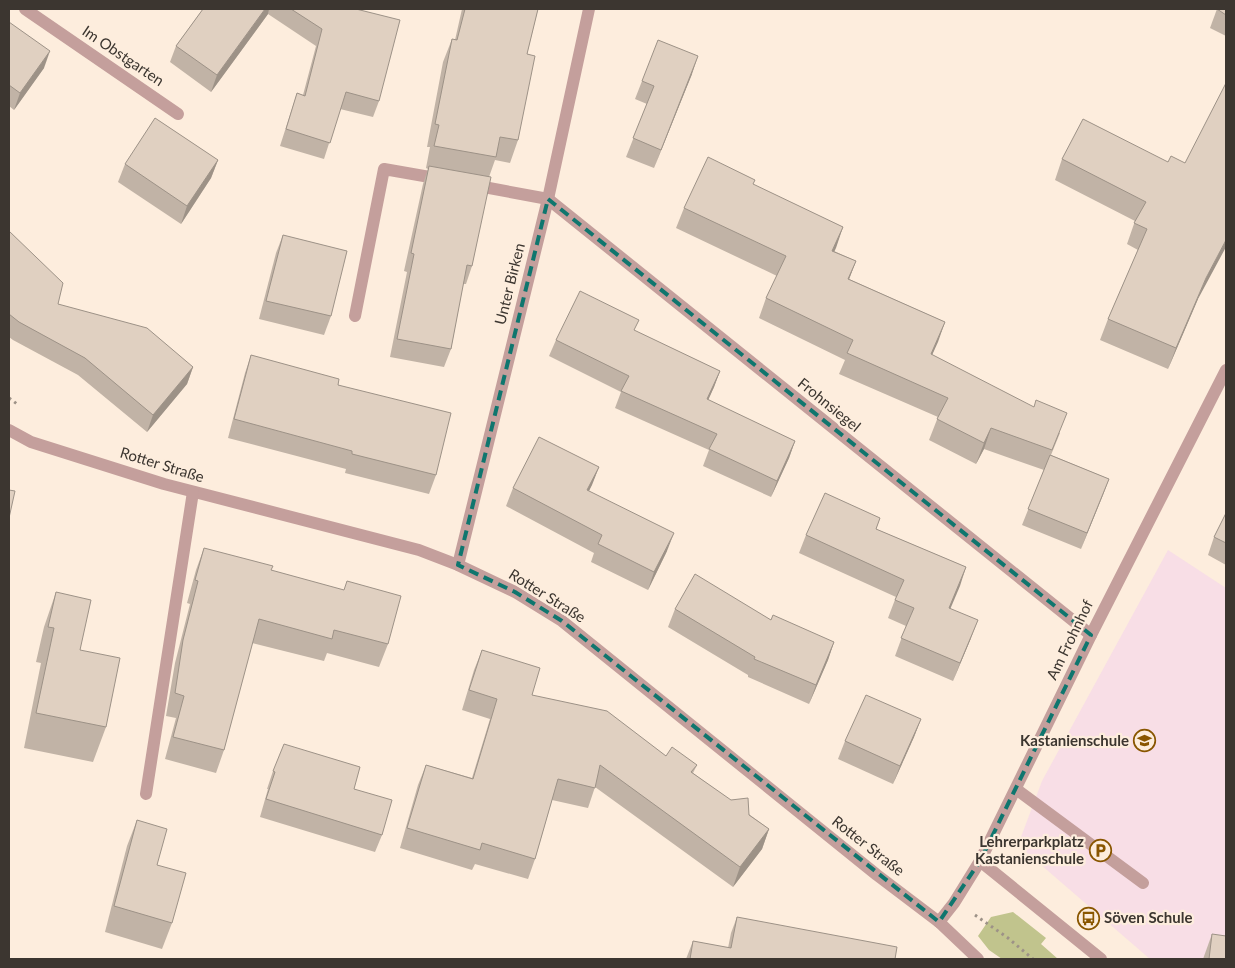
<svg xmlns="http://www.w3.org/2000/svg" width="1235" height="968" viewBox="0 0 1235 968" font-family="Lato,sans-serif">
<rect width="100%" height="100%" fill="#fdeddd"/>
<!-- education -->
<path fill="#f8dee6" d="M1168,550L1226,588V959H1150L1018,845L1042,781Z"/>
<!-- green -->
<path fill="#c1c48d" d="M1013,912L1046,938L1041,944L1058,959H1002L989,950L978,936L991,917Z"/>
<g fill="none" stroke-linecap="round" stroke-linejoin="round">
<!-- path -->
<g stroke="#9d9287" stroke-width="3" stroke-dasharray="2.5 4" stroke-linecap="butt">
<path d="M9,398L17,404"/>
<path d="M975,915L1008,938L1033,959"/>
</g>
<!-- minor -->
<g stroke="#c49f9c" stroke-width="12">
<path d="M25,9L178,114"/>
<path d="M473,185L548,199L1091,635"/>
<path d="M355,316L384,169L441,179"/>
<path d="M9,430L31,442L164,484L419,550L458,565L515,592L562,621L877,875L939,922L978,959"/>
<path d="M458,565L548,199L589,9"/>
<path d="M1016,789L1143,883"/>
<path d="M146,794L193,492"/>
<path d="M980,861L1101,959"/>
<path d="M939,922L954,903L980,861L1091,635L1226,370"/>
</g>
</g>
<!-- wall -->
<g fill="#c1b3a6">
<path d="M203,9H356L379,101L373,117L340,109L324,159L280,146L297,93L303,95L316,46L268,14L211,92L170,62L176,46Z"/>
<path d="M462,9H538L527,54L518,140L510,163L495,160L489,177L472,266L466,284H463L451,349L444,367L390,357L407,272L404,271L423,184L428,169L426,168L430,147H427L443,62L452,39L455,40Z"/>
<path d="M1217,9H1226V36L1210,28Z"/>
<path d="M9,22L44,68L14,110L9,106Z"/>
<path d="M692,74L654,168L626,157L647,104L635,99L642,81Z"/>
<path d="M1062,159L1185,163L1198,299L1168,369L1100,340L1108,319L1138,250L1127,244L1135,221L1055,180Z"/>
<path d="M218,160L211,178L181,224L118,182L125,164Z"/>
<path d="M753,185L843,227L834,251L856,261L849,279L945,322L932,355L1060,433L1051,455L1109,479L1081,549L1022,525L1044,470L984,449L976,464L929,440L938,417L839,374L845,360L759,318L766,298L777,276L676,228L684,208Z"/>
<path d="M9,231L58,304L193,367L187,384L147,432L78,375L13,340L9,337Z"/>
<path d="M283,235L331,316L324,335L259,319L276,253Z"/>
<path d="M635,331L720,371L714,387L708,400L795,441L789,458L771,497L703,466L709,450L615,408L621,392L549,356L556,340Z"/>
<path d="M251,355L338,385L436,475L429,494L345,473L346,469L228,438L245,373Z"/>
<path d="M599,467L589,491L667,551L648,590L591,562L594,553L506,506L513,488Z"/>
<path d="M1226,513V565L1208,555L1214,537Z"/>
<path d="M880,518L876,529L966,567L950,608L971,638L953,681L895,656L906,626L888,618L896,597L799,553L806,535Z"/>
<path d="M204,548L271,570L388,644L379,667L327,653L324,661L252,643L224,750L216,773L165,759L176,718L166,716L175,663L190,604L187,603L196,570Z"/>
<path d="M56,592L80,650L106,727L93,762L24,748L41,663L36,662L44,627Z"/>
<path d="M675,609L771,620L834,642L828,660L809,704L748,677V675L668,627Z"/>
<path d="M482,650L532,695L666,756L697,765L693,773L769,829L762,849L733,887L595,787L588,808L552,800L535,859L528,879L475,864L472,870L400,848L418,785L426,765L472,778L490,719L462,710L474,670Z"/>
<path d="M921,719L914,737L893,784L838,759L845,741Z"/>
<path d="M273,771L354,789L382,835L375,852L260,817L268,789H267Z"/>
<path d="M137,820L157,865L172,923L162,949L105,932L127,846Z"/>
<path d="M737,917L895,959H686L693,941L728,948L731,933Z"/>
<path d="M1212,934L1226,959H1203Z"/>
</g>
<!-- shaded-wall -->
<g fill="#9d9287">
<path d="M265,9H269L268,14L211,92L217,75Z"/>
<path d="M50,51L44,68L14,110L20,93Z"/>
<path d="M698,56L692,74L654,168L661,150Z"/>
<path d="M218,160L211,178L181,224L187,206Z"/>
<path d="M843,227L836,248L825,271L832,251Z"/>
<path d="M1226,240V247L1198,299L1168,369L1176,348L1206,278Z"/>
<path d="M856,261L848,282V279Z"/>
<path d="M945,322L938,342L923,375L931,354Z"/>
<path d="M193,367L187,384L147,432L153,415Z"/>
<path d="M720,371L714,387L701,416L707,399Z"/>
<path d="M991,428L984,449L976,464L984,443Z"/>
<path d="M795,441L789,458L771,497L777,481Z"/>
<path d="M599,467L592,485L580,508L587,490Z"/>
<path d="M1109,479L1103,495L1081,549L1087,533Z"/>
<path d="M674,533L667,551L648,590L654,572Z"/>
<path d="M966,567L960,586L943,626L949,608Z"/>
<path d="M978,620L971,638L953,681L960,663Z"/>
<path d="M834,642L828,660L809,704L816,685Z"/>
<path d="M921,719L914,737L893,784L900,766Z"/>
<path d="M769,829L762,849L733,887L740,867Z"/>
</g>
<!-- building -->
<g fill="#e0d0c1" stroke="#9d9287">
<path d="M203,9H265L217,75L176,46Z"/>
<path d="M291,9H356L400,20L379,101L346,92L330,143L286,129L297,93L305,96L322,29Z"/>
<path d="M465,9H538L527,54L535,56L518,140L500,137L496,157L434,146L439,125L435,124L452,39L457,40Z"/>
<path d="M1217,9H1226V15Z"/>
<path d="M9,22L50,51L20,93L9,85Z"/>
<path d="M658,40L698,56L661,150L633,138L654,86L642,81Z"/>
<path d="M1226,83V240L1206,278L1176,348L1108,319L1147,229L1134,223L1146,202L1062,159L1083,119L1168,162L1171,156L1185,163Z"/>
<path d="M155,118L218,160L187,206L125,164Z"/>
<path d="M708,157L755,180L753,184L843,227L832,251L856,261L848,279L945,322L931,354L1034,407L1036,400L1067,413L1052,450L991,428L984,443L937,419L948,398L847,353L853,340L766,298L786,256L684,208Z"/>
<path d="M429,166L491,177L472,266L467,265L451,349L397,339L414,254L411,253Z"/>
<path d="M9,231L63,283L58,304L147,328L193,367L153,415L85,358L19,322L9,314Z"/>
<path d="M283,235L347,251L331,316L266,301Z"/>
<path d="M580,291L639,320L634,330L720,371L707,399L795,441L777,481L709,449L717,434L621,391L629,376L556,340Z"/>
<path d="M251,355L339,379L338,385L451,413L436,475L352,454V451L234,419Z"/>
<path d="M539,437L599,467L587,490L674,533L654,572L598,544L602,535L513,488Z"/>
<path d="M1050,455L1109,479L1087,533L1028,509Z"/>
<path d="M9,490L15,491L9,518Z"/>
<path d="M825,493L880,518L876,529L966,567L949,608L978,620L960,663L901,638L914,608L895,600L904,580L806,535Z"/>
<path d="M1226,513V543L1214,537Z"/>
<path d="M204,548L273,566L271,570L344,590L347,581L401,596L388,644L334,630L332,639L259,619L224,750L173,737L184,696L175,693L183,640L198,581L195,580Z"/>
<path d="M695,574L771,620L773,615L834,642L816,685L754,659L755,657L675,609Z"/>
<path d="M56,592L91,600L80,650L120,658L106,727L36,713L54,628L48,627Z"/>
<path d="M482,650L540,668L532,695L607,711L666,756L672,747L697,765L691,772L731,800L748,798L749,815L769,829L740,867L600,765L595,788L558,779L535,859L482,843L480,850L407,828L426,765L473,779L497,699L469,690Z"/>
<path d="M866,695L921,719L900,766L845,741Z"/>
<path d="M284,744L360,767L354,789L392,800L382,835L266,799L275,772L273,771Z"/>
<path d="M137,820L167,829L157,865L186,873L172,923L114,906Z"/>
<path d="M737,917L897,947L895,959H690L693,941L731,948Z"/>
<path d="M1212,934L1226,936V959H1209Z"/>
</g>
<!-- marked area -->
<path fill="none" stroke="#0f766e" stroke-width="4" stroke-dasharray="10 6" stroke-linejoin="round" d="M548,199L1091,635L980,861L939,922L562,621L515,592L458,565Z"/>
<!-- icons -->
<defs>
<symbol id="school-ring" viewBox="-11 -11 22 22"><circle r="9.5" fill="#fdeddd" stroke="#895600" stroke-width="1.5"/><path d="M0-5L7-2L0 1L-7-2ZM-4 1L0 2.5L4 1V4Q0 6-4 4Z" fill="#895600"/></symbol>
<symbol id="parking-ring" viewBox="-11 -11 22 22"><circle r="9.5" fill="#fdeddd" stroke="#895600" stroke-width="1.5"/><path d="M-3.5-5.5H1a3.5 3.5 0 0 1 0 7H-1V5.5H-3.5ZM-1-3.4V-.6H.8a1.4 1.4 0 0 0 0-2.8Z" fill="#895600"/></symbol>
<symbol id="bus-ring" viewBox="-11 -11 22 22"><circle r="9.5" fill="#fdeddd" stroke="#895600" stroke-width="1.5"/><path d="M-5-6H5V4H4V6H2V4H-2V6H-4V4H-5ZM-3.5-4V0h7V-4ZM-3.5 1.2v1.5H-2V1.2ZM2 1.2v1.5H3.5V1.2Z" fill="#895600"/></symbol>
</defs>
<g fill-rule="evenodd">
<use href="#school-ring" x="1132" y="728" width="25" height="25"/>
<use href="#parking-ring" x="1088" y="838" width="25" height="25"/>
<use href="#bus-ring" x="1076" y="906" width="25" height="25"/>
</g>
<g text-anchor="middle" stroke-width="4.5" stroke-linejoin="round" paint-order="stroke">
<!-- street labels -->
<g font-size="15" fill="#3c3630" stroke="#fdeddd">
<text transform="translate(123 56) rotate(34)" y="5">Im Obstgarten</text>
<text transform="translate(510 284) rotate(-76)" y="5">Unter Birken</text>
<text transform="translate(829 405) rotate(39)" y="5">Frohnsiegel</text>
<text transform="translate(162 465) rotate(17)" y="5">Rotter Straße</text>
<text transform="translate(547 596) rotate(32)" y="5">Rotter Straße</text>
<text transform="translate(1070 640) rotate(-64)" y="5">Am Frohnhof</text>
<text transform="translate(868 846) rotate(38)" y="5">Rotter Straße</text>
</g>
<!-- poi labels -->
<g font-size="15" font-weight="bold" fill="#3c3630" stroke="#fdeddd" text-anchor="end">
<text x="1129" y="746">Kastanienschule</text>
<text x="1084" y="847">Lehrerparkplatz<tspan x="1084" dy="17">Kastanienschule</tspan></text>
<text x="1104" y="923" text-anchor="start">Söven Schule</text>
</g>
</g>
<!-- border -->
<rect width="1235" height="968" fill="none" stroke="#3c3630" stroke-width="20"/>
</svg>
